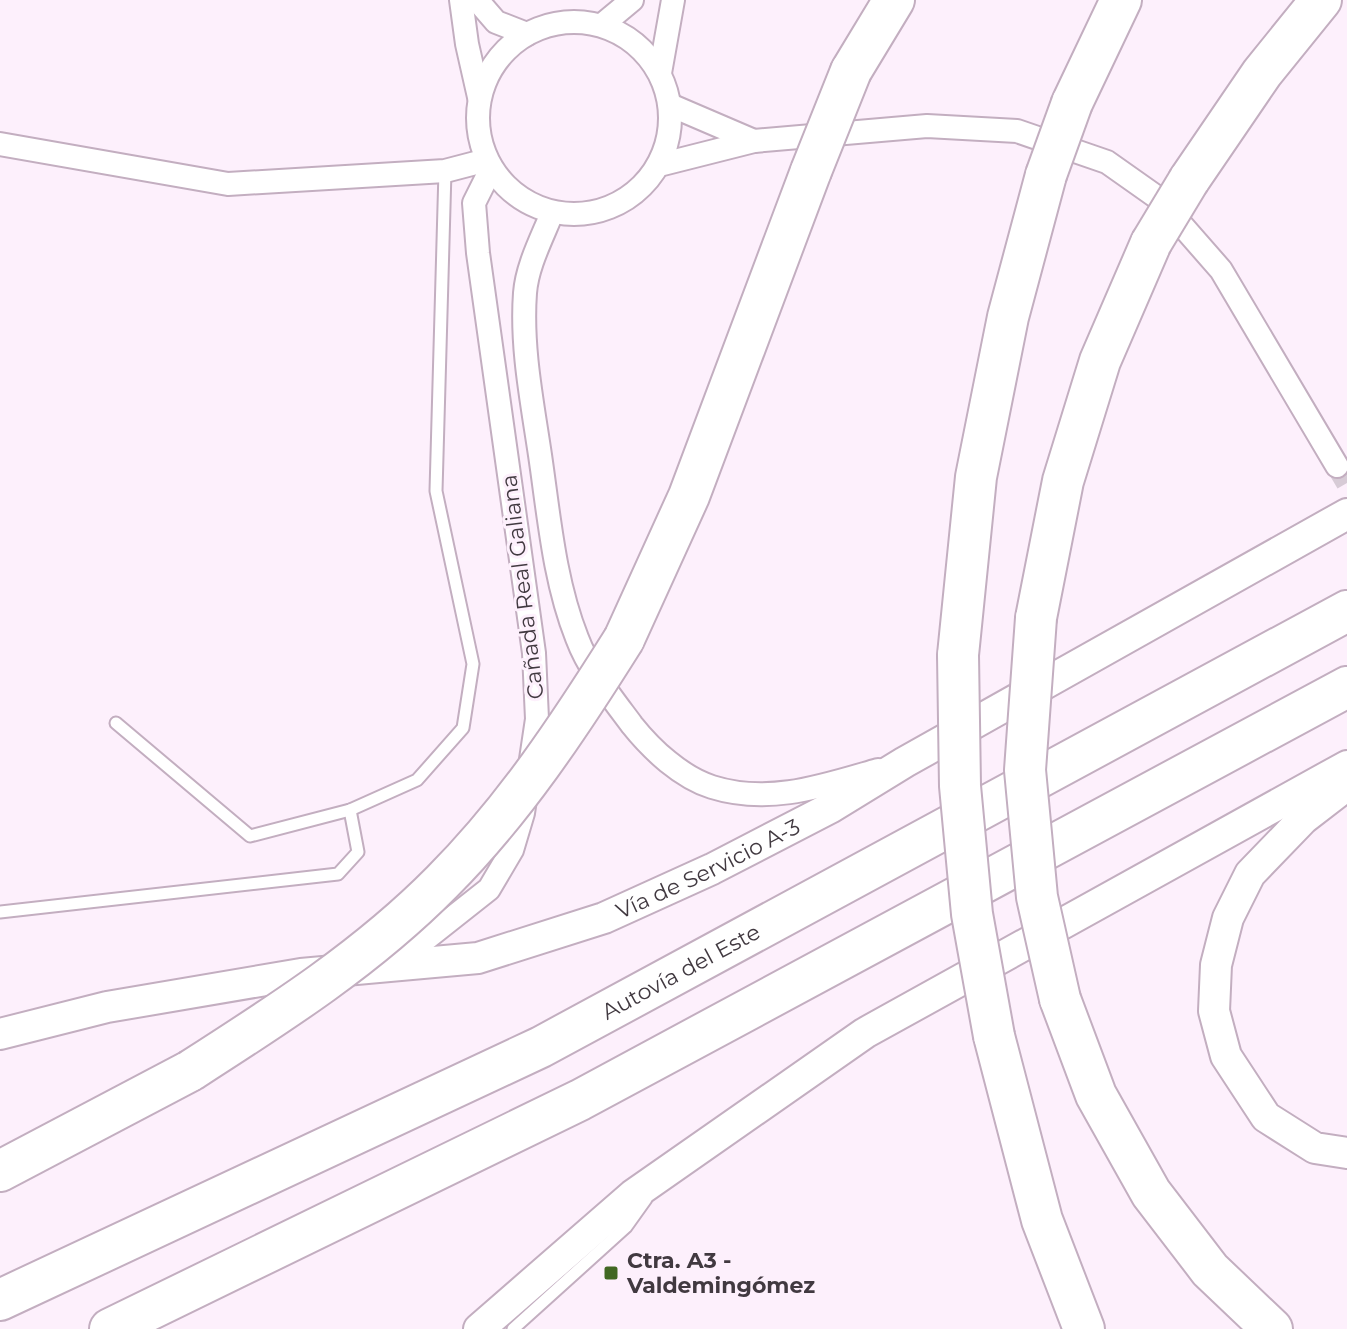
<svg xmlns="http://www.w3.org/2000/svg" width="1347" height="1329" viewBox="0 0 1347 1329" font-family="Montserrat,sans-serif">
<rect width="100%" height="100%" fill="#fdf0fc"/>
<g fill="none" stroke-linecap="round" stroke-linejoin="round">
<!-- street-tunnel -->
<path stroke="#d7cbd6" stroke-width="22" stroke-dasharray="22 11" stroke-linecap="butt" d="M1337,466L1347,483"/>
<defs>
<g id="lane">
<path d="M116,723L250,836L350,810L417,780L463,728L473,664L436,491L445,171"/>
<path d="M0,912L338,874L358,852L350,810"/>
<path d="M513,1329L626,1227L646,1199"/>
</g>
<g id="street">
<path d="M461,0L467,44L479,97"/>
<path d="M477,0L496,22L527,34"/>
<circle cx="574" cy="118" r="96"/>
<path d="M602,25L632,0"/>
<path d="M660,73L673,0"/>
<path d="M670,105L754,141"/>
<path d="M0,144L228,184L445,171L487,160"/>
<path d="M659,165L754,141L927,126L1017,131L1107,162L1158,198L1221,270L1337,466"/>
<path d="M552,213C542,238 527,266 525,293C521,347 532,401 540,455C549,516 554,580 577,638C589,670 612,698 632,725C652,750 681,777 712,787C769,805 823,786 878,770"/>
<path d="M375,953L427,938L489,889L512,850L523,813L537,719L534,653L478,253L474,203L491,169"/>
</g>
<g id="secondary">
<path d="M1347,785L1303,819L1250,874L1228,918L1216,965L1214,1011L1226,1056L1266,1117L1315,1148L1347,1153"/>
<path id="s1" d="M0,1034L107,1007L301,974L478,958L604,918L712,869L830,808L905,762L1347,514"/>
<path d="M479,1329L633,1195L865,1033L1347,766"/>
</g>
<g id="highway">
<path d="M851,71L894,0"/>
<path d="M1072,103L1121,0"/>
<path d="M1189,180L1262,73L1321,0"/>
<path d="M1036,618L1063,481L1100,361L1151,243"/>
<path d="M624,639L689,496L811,171"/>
<path d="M958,655L976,477L1008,317L1046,175"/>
<path d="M1060,999L1096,1095L1151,1193L1210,1270L1272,1329"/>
<path d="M994,1036L1042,1220L1084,1329"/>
<path d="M0,1171L190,1071"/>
<path id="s2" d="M0,1300L541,1047L1347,611"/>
<path d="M110,1329L580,1100L1347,687"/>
</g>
</defs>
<!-- lane casing -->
<use href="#lane" stroke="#c3aec0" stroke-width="15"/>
<!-- street casing -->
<use href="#street" stroke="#c3aec0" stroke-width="26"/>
<!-- secondary casing -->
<use href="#secondary" stroke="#c3aec0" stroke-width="34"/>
<!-- highway casing -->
<use href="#highway" stroke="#c3aec0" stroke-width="44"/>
<!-- lane -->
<use href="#lane" stroke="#fff" stroke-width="11"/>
<!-- street -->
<use href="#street" stroke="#fff" stroke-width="22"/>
<!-- secondary -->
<use href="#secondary" stroke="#fff" stroke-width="30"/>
<!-- highway -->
<use href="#highway" stroke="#fff" stroke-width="40"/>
<defs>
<g id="highway-bridge">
<path d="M811,171L851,71"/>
<path d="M1046,175L1072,103"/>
<path d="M1151,243L1189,180"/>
<path d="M1036,618L1025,770L1037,897L1060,999"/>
<path d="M958,655L960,786L972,914L994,1036"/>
<path d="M190,1071C279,1014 367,958 442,882C514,810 570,725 624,639"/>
</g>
</defs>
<!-- highway-bridge casing -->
<use href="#highway-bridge" stroke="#c3aec0" stroke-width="44" stroke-linecap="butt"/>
<!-- highway-bridge -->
<use href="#highway-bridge" stroke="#fff" stroke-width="40"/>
</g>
<!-- markers -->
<rect fill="#416722" stroke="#fdf0fc" stroke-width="3" x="603" y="1265" width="16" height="16" rx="4"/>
<g text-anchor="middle" stroke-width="6" stroke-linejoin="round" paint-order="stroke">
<!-- street labels -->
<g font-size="22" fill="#413940" stroke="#fdf0fc">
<text transform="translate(522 587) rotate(-97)" y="8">Cañada Real Galiana</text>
<text dy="8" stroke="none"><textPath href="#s1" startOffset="732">Vía de Servicio A-3</textPath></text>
<text dy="8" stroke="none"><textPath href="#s2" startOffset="756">Autovía del Este</textPath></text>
</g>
<!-- poi labels -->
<g font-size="22" font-weight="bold" fill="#413940" stroke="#fdf0fc" text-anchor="start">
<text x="627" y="1268">Ctra. A3 -<tspan x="627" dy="25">Valdemingómez</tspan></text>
</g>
</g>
</svg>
